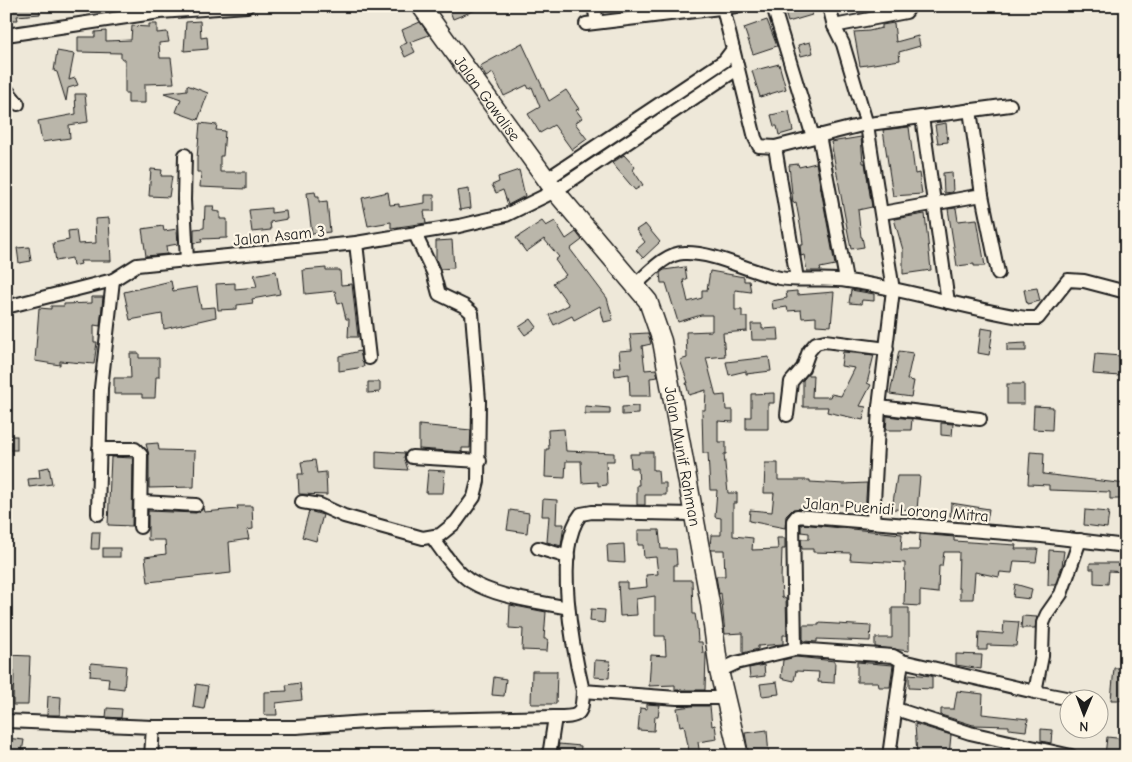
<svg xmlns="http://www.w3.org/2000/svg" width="1132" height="762" viewBox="0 0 1132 762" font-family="'Comic Neue',sans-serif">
<rect width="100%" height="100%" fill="#eee8d9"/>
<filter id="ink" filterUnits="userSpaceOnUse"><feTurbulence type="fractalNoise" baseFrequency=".02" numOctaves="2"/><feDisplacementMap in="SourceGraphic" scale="10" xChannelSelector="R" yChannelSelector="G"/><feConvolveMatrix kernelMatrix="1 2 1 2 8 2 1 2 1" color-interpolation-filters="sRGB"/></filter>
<g filter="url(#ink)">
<!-- building -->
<g fill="#bab6aa" stroke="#1c1c1c">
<path d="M7,6H39L40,14L17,16L18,20H9Z"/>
<path d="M448,6H483V7L453,19Z"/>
<path d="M783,6H809L812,15L788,22Z"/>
<path d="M767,20L777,46L753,54L744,28Z"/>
<path d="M200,21L201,38L207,37L208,49L184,51L186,22Z"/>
<path d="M420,22L429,35L410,42L415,52L405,57L400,46L407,43L402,30Z"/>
<path d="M894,23L896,42L918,36L920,46L899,52L900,60L860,66L854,32L869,31L882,28V25Z"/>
<path d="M149,24H157V33L167,32L169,42L159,43L160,58H171L174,83L145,84V103H128V93H125V59H121V53L78,52V37H95V32L106,31V41L131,40L132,26L149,27Z"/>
<path d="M810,42L813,53L801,56L798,45Z"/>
<path d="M522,43L549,101L566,90L579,109L576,110L582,118L575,123L587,139L572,150L554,125L540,133L528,114L540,107L532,87L529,89L527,85L504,96L493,73L486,77L480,66Z"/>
<path d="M57,51L74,54L69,80L75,78L78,85L68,88L66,101L57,72L54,71Z"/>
<path d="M779,64L786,89L760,97L752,71Z"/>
<path d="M187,85L208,93L198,120L176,112L181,99L164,93L187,90Z"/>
<path d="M75,94H85L88,122L69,125L70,138L42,142L38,121L76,114Z"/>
<path d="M789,111L793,131L779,135L777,126H774L771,115Z"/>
<path d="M200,123L217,125L216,130L225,131L223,156H220V172H246V189L200,187L201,172H197V158Z"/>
<path d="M946,123L948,142L938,143L935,125Z"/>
<path d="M909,127L915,174L919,173L922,194L893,196L883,130Z"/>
<path d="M861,137L863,163H865L872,207L858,210L861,237H862L864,247L851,249L831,142Z"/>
<path d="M624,155L635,167L633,170L643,185L635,190L612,163Z"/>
<path d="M816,163L835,265L820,268L821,271H807L804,255L801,256L800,245H803L802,235L796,202L793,203L789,165L798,164L799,167Z"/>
<path d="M151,169L162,170L161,176H172L169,197L149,196Z"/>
<path d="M519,170L525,196L508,205L503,190L496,193L492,185L499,182L498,177Z"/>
<path d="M952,172L953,192L944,193L943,173Z"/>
<path d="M469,189L471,208L460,210L457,191Z"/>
<path d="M315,192L316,196H319V202L327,201L330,232L312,234L307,193Z"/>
<path d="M388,192L390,205L399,204V207L425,203V195H434V211H424L426,223L391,228V222L368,226L362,198Z"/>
<path d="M205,206H214L213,211L220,212V219H227V238L201,239L202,242L194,243V229L204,228Z"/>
<path d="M271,208V213L286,211L287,219L270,222L271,230L252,232L249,210Z"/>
<path d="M956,208L958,221L977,219L985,266H974V264L957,266L948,209Z"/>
<path d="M925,214L931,270L903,274V250L894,219Z"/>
<path d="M109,218L111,261H80L81,264L73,266L72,258L56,261L53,243L69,240L68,231L76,230L78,244L96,243L95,219Z"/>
<path d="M542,221L546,226L555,221L566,239L576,232L582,240L570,249L607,298L613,320L604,322L600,306L574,320L572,316L554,325L549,315L569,305L553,283L566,275L555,260L559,257L544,239L526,252L516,238Z"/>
<path d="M645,224L660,242L643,258L636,250L645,242L636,230Z"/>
<path d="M163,226L164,231L177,229L178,244L166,246L167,254L146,256L142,229Z"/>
<path d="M452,240L454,268L440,269L436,259V241Z"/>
<path d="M29,247L31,261L19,263L17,248Z"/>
<path d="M685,267L687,280H683L688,302L702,298V290H707L710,271L744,277V281H749L751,292L735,290V310H742V317H747V331L723,333L725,356L706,358L716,396L725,395L726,410H733V422L718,421V442H726V454H724L728,493H737V503H733V536L753,538L752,550L778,549L777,538H785V549H782L781,579L782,597L786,599L787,635H783V644L758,646V649L743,653V633L725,634L721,593L719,594L716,576H725L724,550H711L710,547L711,535H721V518L715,517L717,490H710L708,453H703L702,410H705L706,390L689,395L686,383H688L680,360L687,358L686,332L712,331V315H701L678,322L666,283H661L660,273L664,270Z"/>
<path d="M326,268V270H340L341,285L352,284L358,337H348L349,319H346L342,303L338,304L335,291L305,294L303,270Z"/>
<path d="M276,271L280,294L252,299L253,303L237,305V309L218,310L216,284L235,283V289L257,287L254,275Z"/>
<path d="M171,281L173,291L197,287L201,308L215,307L216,317L164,329L162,314L130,320L124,292Z"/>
<path d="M1037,288L1040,301L1027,304L1024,290Z"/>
<path d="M851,290L874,294V301L862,300L861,304L849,303Z"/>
<path d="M797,291V295L834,292L831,326L816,325V317L802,318L801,310L788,311L787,307L773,309L772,301L787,298L786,292Z"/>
<path d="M92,297H103L100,326L94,325V342H97L94,364L60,361V365L35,361L39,308L51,309V306H64V304L92,303Z"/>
<path d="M531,319L537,327L525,335L519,327Z"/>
<path d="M751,324H762V329L778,328L779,340H752Z"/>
<path d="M981,328L993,330L989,355L978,353Z"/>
<path d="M648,333L651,344L642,346L645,370L656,369L658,377L650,378L651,396H630L629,374L615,376L614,367H621L619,351L632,350L630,334Z"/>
<path d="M1026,343V351H1007V344Z"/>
<path d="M360,351L364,367L339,371V356Z"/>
<path d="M899,351L913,353L907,380L914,381L911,397L890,394Z"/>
<path d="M843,352L874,355L867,383L871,385L860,406L866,407L863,420L827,412L828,407H803V380L807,375H813L812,397H830L831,394L841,396L855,368L841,366Z"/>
<path d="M130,353H139V358H159V377H156L155,398H142V394H114V378H131Z"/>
<path d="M1095,354L1121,356L1120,376L1093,374Z"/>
<path d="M769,357L771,371L746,374V371L729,375L726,362Z"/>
<path d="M368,382H380V392L368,393Z"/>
<rect x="1007" y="384" width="17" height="20"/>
<path d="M774,393V403H768V429H746V417H751V394Z"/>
<path d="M585,406L610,408V414H585Z"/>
<path d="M638,406V414L622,415V407Z"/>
<path d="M1034,406L1053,407L1052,430L1033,429Z"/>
<path d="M887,416L912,419L911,430H886Z"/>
<path d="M941,423L953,424L952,436L941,435Z"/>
<path d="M419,425L471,430L470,448H462V452L419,449Z"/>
<path d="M564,429L566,451L614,453V461H606L607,485L598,486V482L582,483L581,461H566L565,478L545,477L546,449H549L548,430Z"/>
<rect x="6" y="436" width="11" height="14"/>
<path d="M158,443L159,450L195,451L194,487L149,488V455L146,444Z"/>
<path d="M376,451L405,453L404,457L408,470L376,468Z"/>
<path d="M639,452H653V470H658L659,483H666V495H645V505H637V485H639L638,468H631L630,454H639Z"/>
<path d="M1030,452L1044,453L1043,474L1126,484V499H1110V492L1049,490V485L1028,484Z"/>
<path d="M111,457L133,458L132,526L108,525Z"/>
<path d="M315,460L317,473L326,472L327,495L299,494L298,474H303L301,462Z"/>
<path d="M765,463H778V480H810V482L844,484L867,483L865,513H860V505H827V510L793,509L786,516L785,528L749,521L750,510L772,512L774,493H764Z"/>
<path d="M49,467L52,484L29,487L28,479L40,478L39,469Z"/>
<path d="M428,470L445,471L443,493H426Z"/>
<path d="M897,476H920L917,510L892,509Z"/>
<path d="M543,499L557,500L556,524H564L561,546L547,542L549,516H542Z"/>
<path d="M951,503L989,509L987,521L950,516Z"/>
<path d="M237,506H252L253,529L247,530L249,539L229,542L231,573L148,582L145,557L166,554L165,540H148V511L196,513L203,508L204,512L238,509Z"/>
<path d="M510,510L529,513L527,533L507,530Z"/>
<path d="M1085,510L1109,512L1107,528L1084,525Z"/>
<path d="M309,511L323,515L316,541L302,537Z"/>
<path d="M801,524L902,534L901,550H919L920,534L954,537V541L1016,545L1015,549H1038L1036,562L1014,561L1012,573L1000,572L999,577L975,572L973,599H960V588H958L959,552H944L942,566H939L938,593L920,591V606L904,605L905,563L850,560L851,553L813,552V549H802L801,539H809V533L801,532Z"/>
<path d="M638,530H659L661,549H676L677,565H674V580H692L693,614H695L697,626L698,642H702L703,653H706L705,690H675V685L649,686L651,655L666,656L665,636H655V596L636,599L637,615L620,616L618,582H627V589L647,587L646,575L658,574L656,557L644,558L643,545H638Z"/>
<path d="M92,532H100L99,549H91Z"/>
<path d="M624,544L625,563L608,562L607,545Z"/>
<rect x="103" y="548" width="17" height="9"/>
<path d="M1049,550L1064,551L1062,566L1055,585H1048Z"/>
<path d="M1090,563H1126V572L1109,571L1108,584L1094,583V569H1090Z"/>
<path d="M1015,584L1032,589L1030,599L1013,597Z"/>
<path d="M510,605L546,612L544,639H548L547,651L522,650L523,629L509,628Z"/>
<path d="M892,608H909V651L875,647V638H892Z"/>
<path d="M591,609L605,610L604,623L590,621Z"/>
<path d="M1022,616L1037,617L1035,628H1021Z"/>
<path d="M1004,621L1019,622L1016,646L987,645V650H978L979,632L1003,634Z"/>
<path d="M819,623L871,626L870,641L817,639V642L803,641V625H819Z"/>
<path d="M956,654L982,655L981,669L956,665Z"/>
<path d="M6,655L30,656L28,705H13L14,671H6Z"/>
<path d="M796,657L835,661L834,683L818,682L819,672L796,671L794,681L781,678L783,660Z"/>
<path d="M595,660L610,661L609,678L594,677Z"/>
<path d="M857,662L893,665L890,687H879L878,682H857Z"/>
<path d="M91,663L126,666L124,689L108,687L109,678L90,676Z"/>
<path d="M764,665L765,676L750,678L749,668Z"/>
<path d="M1114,668H1126V700H1111Z"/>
<path d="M532,671H557L556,704H531Z"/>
<path d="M909,674L932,676V689L909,688Z"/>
<path d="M494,677L506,679L504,696L492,695Z"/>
<path d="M777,682L779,694L762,696L760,684Z"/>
<path d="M300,683L302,700L276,703L277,715H264V692L287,691L286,685Z"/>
<path d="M196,684L208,686L204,709L193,707Z"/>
<path d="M957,691L983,694L982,714L1028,719L1026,731L1009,729V726L973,725L941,715V709H954Z"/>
<path d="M48,696L61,697L60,715H47Z"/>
<path d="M647,704L660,705L658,716H655L654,731L638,730L640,708L647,709Z"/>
<path d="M692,706H710L712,726L715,725L717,739L698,742L700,756H690L684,725L680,726L677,708Z"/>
<path d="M107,708L122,709L121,718L106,717Z"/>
<path d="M915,724L951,735L949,756H917Z"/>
<path d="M1041,729L1052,730L1051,743L1041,741Z"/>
<path d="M767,730L769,756H749L745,733Z"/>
<path d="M1107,737L1126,739V756H1105Z"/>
<path d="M6,738L24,740L22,752L6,750Z"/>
<path d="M559,744L581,746L580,756H557Z"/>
</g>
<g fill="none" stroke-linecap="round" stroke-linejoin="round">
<defs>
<g id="street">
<path d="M594,6L597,22"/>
<path d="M773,6L813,137"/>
<path d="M829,6L834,26L843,44L867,125L893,290L879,407L873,521"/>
<path d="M586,24L737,6"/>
<path d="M834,26L906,12L910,6"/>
<path d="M6,35L160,12L247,6"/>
<path d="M733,49L755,138L759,146L775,147L862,125L1010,105"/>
<path d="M6,89L18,104"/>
<path d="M922,117L948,302"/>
<path d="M819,135L846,280"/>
<path d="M775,147L797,279"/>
<path d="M185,155L184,200L187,261"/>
<path d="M547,179L724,61L733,49L723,8"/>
<path d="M982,195L998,273"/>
<path d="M882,213L982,195L970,110"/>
<path d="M356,243L369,358"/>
<path d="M634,286C648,274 665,253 684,253C716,252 749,272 780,278C802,282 825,277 848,281C908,289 966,309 1026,318H1038L1068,280L1084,281L1126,292"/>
<path d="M6,307L113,280L137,265L356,243L459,226L506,215L555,191L737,69"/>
<path d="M879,407L980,419"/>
<path d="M787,415L791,382L803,368L809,351L816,343L825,341L887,349"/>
<path d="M99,449H135L141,455L140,527"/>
<path d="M412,457L480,461"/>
<path d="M142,502L196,505"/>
<path d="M302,502L320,505L344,516L423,538L440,535L456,522L474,497L478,481L479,401L472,313L464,306L439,294L433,272L415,234"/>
<path d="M98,514L101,388L113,280"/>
<path d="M693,514L592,512L581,514C553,549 573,649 583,691L677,698H724"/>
<path d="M432,537C443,552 455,571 470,581C498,598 537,601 568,608"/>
<path d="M538,548L568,557"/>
<path d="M795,649L793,521L797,516L1042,536L1126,546"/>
<path d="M902,661L1035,692L1042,656L1043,623L1047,614L1061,594L1080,540"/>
<path d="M719,671L736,663L795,649L893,656L902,661L889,756"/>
<path d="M1035,692L1076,700"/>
<path d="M896,709L970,733L1071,756"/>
<path d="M6,721L153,727H296L380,721L555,717"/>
<path d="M151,756L153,727"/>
<path d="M549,756L555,717C580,717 582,716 583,691"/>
</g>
<g id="secondary">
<path id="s1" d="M421,6L555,191L648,301L662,341L710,603L719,671L739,756"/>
</g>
</defs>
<!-- street casing -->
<use href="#street" stroke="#1c1c1c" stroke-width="16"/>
<!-- secondary casing -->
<use href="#secondary" stroke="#1c1c1c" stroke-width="21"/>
<!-- street -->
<use href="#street" stroke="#fcf5e5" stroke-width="12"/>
<!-- secondary -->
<use href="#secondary" stroke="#fcf5e5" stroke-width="18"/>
</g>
</g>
<g text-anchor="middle" stroke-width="4.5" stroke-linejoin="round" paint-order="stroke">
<!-- street labels -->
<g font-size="16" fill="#1c1c1c" stroke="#fcf5e5">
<text dy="6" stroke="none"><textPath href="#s1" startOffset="114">Jalan Gawalise</textPath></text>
<text transform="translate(279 235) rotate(-6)" y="6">Jalan Asam 3</text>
<text dy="6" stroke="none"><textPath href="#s1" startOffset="532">Jalan Munif Rahman</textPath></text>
<text transform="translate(896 509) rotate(4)" y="6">Jalan Puenidi Lorong Mitra</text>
</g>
</g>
<!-- margin -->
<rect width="1132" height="762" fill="none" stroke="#fcf5e5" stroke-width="25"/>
<rect x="12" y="12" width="1107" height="737" fill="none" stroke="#1c1c1c" stroke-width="2" filter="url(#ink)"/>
<!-- north arrow -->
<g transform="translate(1084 714) rotate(181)"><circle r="24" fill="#fcf5e5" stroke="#a29e95"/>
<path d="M0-4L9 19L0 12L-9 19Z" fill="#1c1c1c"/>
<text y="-8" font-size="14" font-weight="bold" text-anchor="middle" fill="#1c1c1c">N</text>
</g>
</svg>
